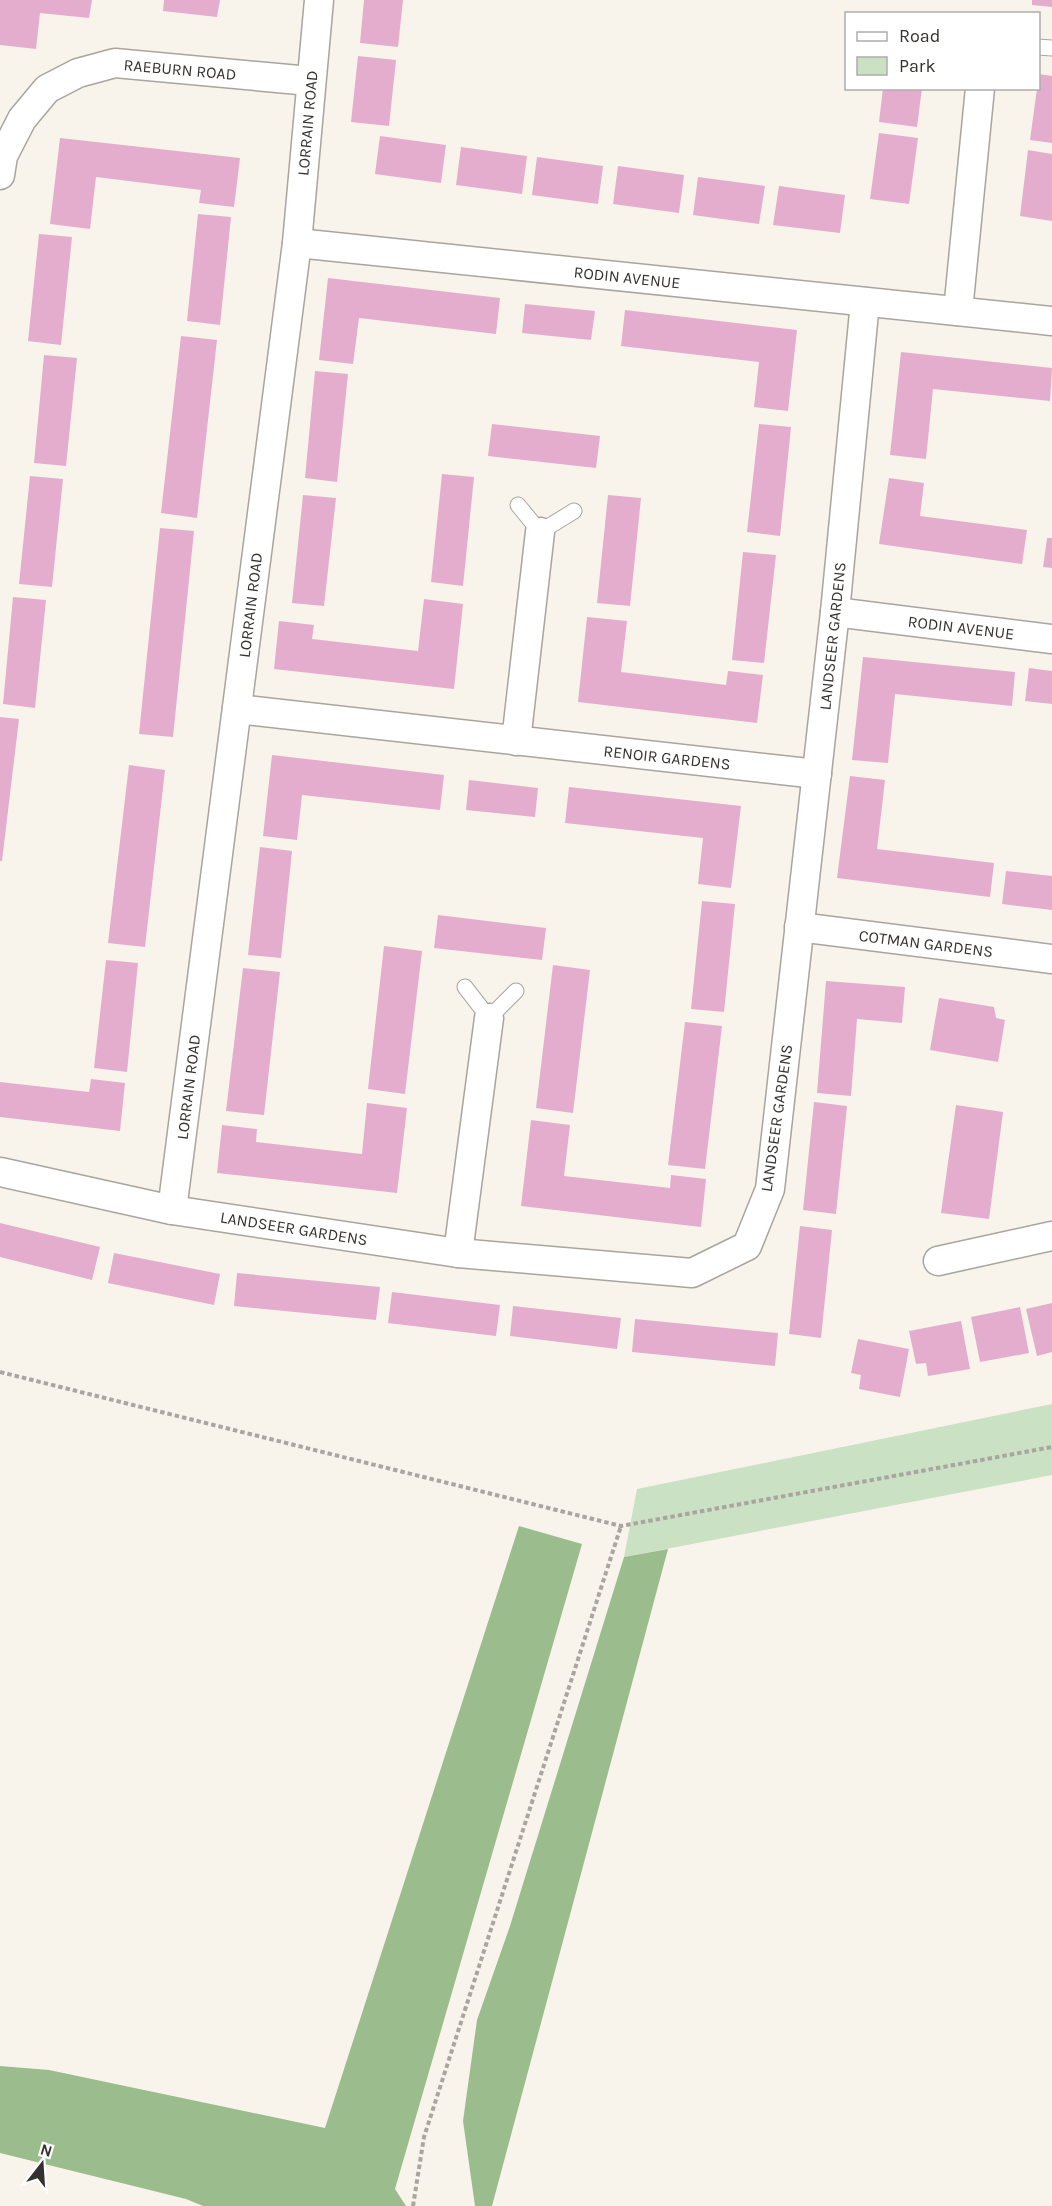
<svg xmlns="http://www.w3.org/2000/svg" width="1052" height="2206" viewBox="0 0 1052 2206" font-family="Karla,sans-serif">
<rect width="100%" height="100%" fill="#f8f4ec"/>
<!-- green -->
<path fill="#cbe1c3" d="M1052,1404V1475L624,1557L637,1489Z"/>
<!-- forest -->
<g fill="#9bbd8d">
<path d="M519,1526L582,1544L395,2189L406,2206H203L186,2199L0,2153V2066L49,2070L325,2128Z"/>
<path d="M668,1549L492,2206H475L463,2121L477,2020L510,1926L624,1557Z"/>
</g>
<!-- building -->
<g fill="#e4adce">
<path d="M0,0H92L89,18L40,13L36,49L0,45Z"/>
<path d="M164,0H220L217,17L163,11Z"/>
<path d="M364,0H403L398,47L360,43Z"/>
<path d="M1032,0H1052V7L1032,5Z"/>
<path d="M358,56L396,60L389,126L351,122Z"/>
<path d="M1039,74L1052,76V143L1030,140Z"/>
<path d="M883,88H922L917,127L879,122Z"/>
<path d="M879,133L918,138L909,204L870,199Z"/>
<path d="M380,136L446,145L441,183L375,174Z"/>
<path d="M60,138L240,158L234,207L199,203L201,190L96,177L90,229L50,224Z"/>
<path d="M461,147L527,156L522,194L456,185Z"/>
<path d="M1028,150L1052,154V221L1020,216Z"/>
<path d="M537,157L603,166L598,204L532,195Z"/>
<path d="M618,166L684,175L679,213L613,204Z"/>
<path d="M698,177L765,186L759,224L693,215Z"/>
<path d="M779,186L845,195L840,233L773,225Z"/>
<path d="M198,214L231,217L220,325L187,321Z"/>
<path d="M39,234L72,237L61,345L28,341Z"/>
<path d="M328,278L500,298L496,334L359,318L353,364L319,360Z"/>
<path d="M525,304L595,311L591,340L522,333Z"/>
<path d="M625,310L797,330L788,411L754,407L759,362L621,346Z"/>
<path d="M181,336L217,340L197,518L161,513Z"/>
<path d="M901,352L1052,368L1050,401L933,389L926,459L890,455Z"/>
<path d="M44,355L77,358L66,466L34,463Z"/>
<path d="M315,371L348,374L337,482L305,478Z"/>
<path d="M492,424L600,436L596,468L488,456Z"/>
<path d="M759,424L791,427L780,536L747,532Z"/>
<path d="M442,474L474,477L463,586L431,582Z"/>
<path d="M30,476L63,479L52,587L19,584Z"/>
<path d="M889,478L924,483L920,516L1027,530L1022,564L879,544Z"/>
<path d="M303,495L336,498L324,606L292,603Z"/>
<path d="M608,495L641,498L630,606L597,603Z"/>
<path d="M160,528L194,531L173,737L139,734Z"/>
<path d="M1047,538H1052V568L1043,567Z"/>
<path d="M743,552L776,555L764,663L732,660Z"/>
<path d="M13,597L46,600L35,708L3,704Z"/>
<path d="M424,599L463,604L454,689L274,669L279,621L314,625L312,639L418,651Z"/>
<path d="M587,617L627,621L621,672L726,685L728,671L763,675L757,723L578,702Z"/>
<path d="M863,657L1015,672L1012,706L895,694L888,763L852,760Z"/>
<path d="M1029,668L1052,671V704L1025,701Z"/>
<path d="M0,717L19,719L2,861H0Z"/>
<path d="M272,755L444,775L440,810L302,795L297,840L263,836Z"/>
<path d="M129,765L165,770L145,947L108,943Z"/>
<path d="M850,776L885,780L877,849L994,863L990,897L837,878Z"/>
<path d="M469,780L538,788L535,817L466,810Z"/>
<path d="M569,787L741,806L731,888L698,884L703,838L565,823Z"/>
<path d="M260,847L292,851L281,958L248,955Z"/>
<path d="M1006,871L1052,876V910L1002,904Z"/>
<path d="M702,901L735,904L724,1012L691,1009Z"/>
<path d="M438,915L546,928L542,960L434,948Z"/>
<path d="M384,946L422,951L405,1094L368,1089Z"/>
<path d="M106,960L138,963L127,1072L94,1068Z"/>
<path d="M553,965L590,970L573,1113L536,1108Z"/>
<path d="M243,968L280,972L264,1115L226,1111Z"/>
<path d="M826,981L905,987L902,1023L857,1019L851,1096L817,1093Z"/>
<path d="M939,998L994,1007L996,1018L1005,1020L998,1062L930,1050Z"/>
<path d="M685,1022L722,1026L705,1169L668,1165Z"/>
<path d="M91,1079L125,1083L120,1131L0,1117V1082L89,1092Z"/>
<path d="M814,1102L847,1106L836,1214L803,1210Z"/>
<path d="M367,1103L407,1108L397,1193L217,1173L222,1125L257,1129L256,1142L362,1154Z"/>
<path d="M956,1105L1003,1112L989,1219L941,1213Z"/>
<path d="M531,1120L570,1125L564,1176L670,1188L671,1175L706,1179L701,1227L521,1206Z"/>
<path d="M0,1223L100,1247L92,1280L0,1257Z"/>
<path d="M800,1226L832,1230L821,1338L789,1334Z"/>
<path d="M114,1253L220,1274L214,1305L108,1283Z"/>
<path d="M237,1273L380,1287L376,1320L234,1306Z"/>
<path d="M392,1292L500,1305L496,1336L388,1323Z"/>
<path d="M1052,1303V1352L1037,1356L1026,1309Z"/>
<path d="M513,1306L621,1318L617,1349L510,1336Z"/>
<path d="M1020,1307L1029,1353L980,1362L971,1317Z"/>
<path d="M635,1319L778,1333L775,1366L632,1352Z"/>
<path d="M961,1321L970,1369L928,1376L926,1363L916,1364L909,1331Z"/>
<path d="M858,1339L909,1349L900,1397L859,1389L861,1375L851,1373Z"/>
</g>
<g fill="none" stroke-linecap="round" stroke-linejoin="round">
<defs>
<g id="service">
<path d="M1038,47L1052,48"/>
<path d="M518,505L540,532L574,511"/>
<path d="M465,987L489,1018L516,991"/>
</g>
<g id="minor">
<path d="M0,175L3,156L22,119L47,89L78,73L115,63L310,81"/>
<path d="M297,243L1052,321"/>
<path d="M958,311L980,88"/>
<path d="M835,612L1052,639"/>
<path d="M237,709L817,774"/>
<path d="M516,741L540,532"/>
<path d="M799,927L1052,959"/>
<path d="M0,1172L172,1210L458,1253L692,1273L747,1246L770,1189L835,612L865,302"/>
<path d="M172,1210L297,243L319,0"/>
<path d="M458,1253L489,1018"/>
<path d="M938,1261L1052,1236"/>
</g>
</defs>
<!-- service casing -->
<use href="#service" stroke="#a9a59e" stroke-width="17"/>
<!-- minor casing -->
<use href="#minor" stroke="#a9a59e" stroke-width="31"/>
<!-- path -->
<g stroke="#a9a6a0" stroke-width="4" stroke-dasharray="4.5 3" stroke-linecap="butt">
<path d="M0,1372L621,1526L1052,1447"/>
<path d="M413,2206L424,2137L621,1526"/>
</g>
<!-- service -->
<use href="#service" stroke="#fff" stroke-width="15"/>
<!-- minor -->
<use href="#minor" stroke="#fff" stroke-width="28"/>
</g>
<g text-anchor="middle" stroke-width="4.5" stroke-linejoin="round" paint-order="stroke">
<!-- street labels -->
<g font-size="16" fill="#34322f" stroke="#fff">
<text transform="translate(180 69) rotate(5)" y="6">RAEBURN ROAD</text>
<text transform="translate(307 123) rotate(-85)" y="6">LORRAIN ROAD</text>
<text transform="translate(627 277) rotate(6)" y="6">RODIN AVENUE</text>
<text transform="translate(250 605) rotate(-83)" y="6">LORRAIN ROAD</text>
<text transform="translate(961 627) rotate(7)" y="6">RODIN AVENUE</text>
<text transform="translate(832 636) rotate(-84)" y="6">LANDSEER GARDENS</text>
<text transform="translate(667 757) rotate(6)" y="6">RENOIR GARDENS</text>
<text transform="translate(926 943) rotate(7)" y="6">COTMAN GARDENS</text>
<text transform="translate(188 1087) rotate(-83)" y="6">LORRAIN ROAD</text>
<text transform="translate(776 1118) rotate(-82)" y="6">LANDSEER GARDENS</text>
<text transform="translate(294 1228) rotate(9)" y="6">LANDSEER GARDENS</text>
</g>
</g>
<!-- legend -->
<rect x="845" y="12" width="195" height="78" fill="#ffffff" stroke="#aeadac" stroke-width="1.5"/>
<rect x="857" y="32" width="30" height="9" fill="#ffffff" stroke="#aeadac" stroke-width="1.5"/>
<text x="899" y="42" font-size="18" fill="#34322f">Road</text>
<rect x="857" y="57" width="30" height="18" fill="#cbe1c3" stroke="#aeadac" stroke-width="1.5"/>
<text x="899" y="72" font-size="18" fill="#34322f">Park</text>
<!-- north arrow -->
<g transform="translate(42 2164) rotate(17)" stroke="#ffffff" stroke-width="4.5" paint-order="stroke">
<path d="M0-4.5L10 22L0 15L-10 22Z" fill="#34322f"/>
<text y="-9" font-size="16" font-weight="bold" text-anchor="middle" fill="#34322f">N</text>
</g>
</svg>
